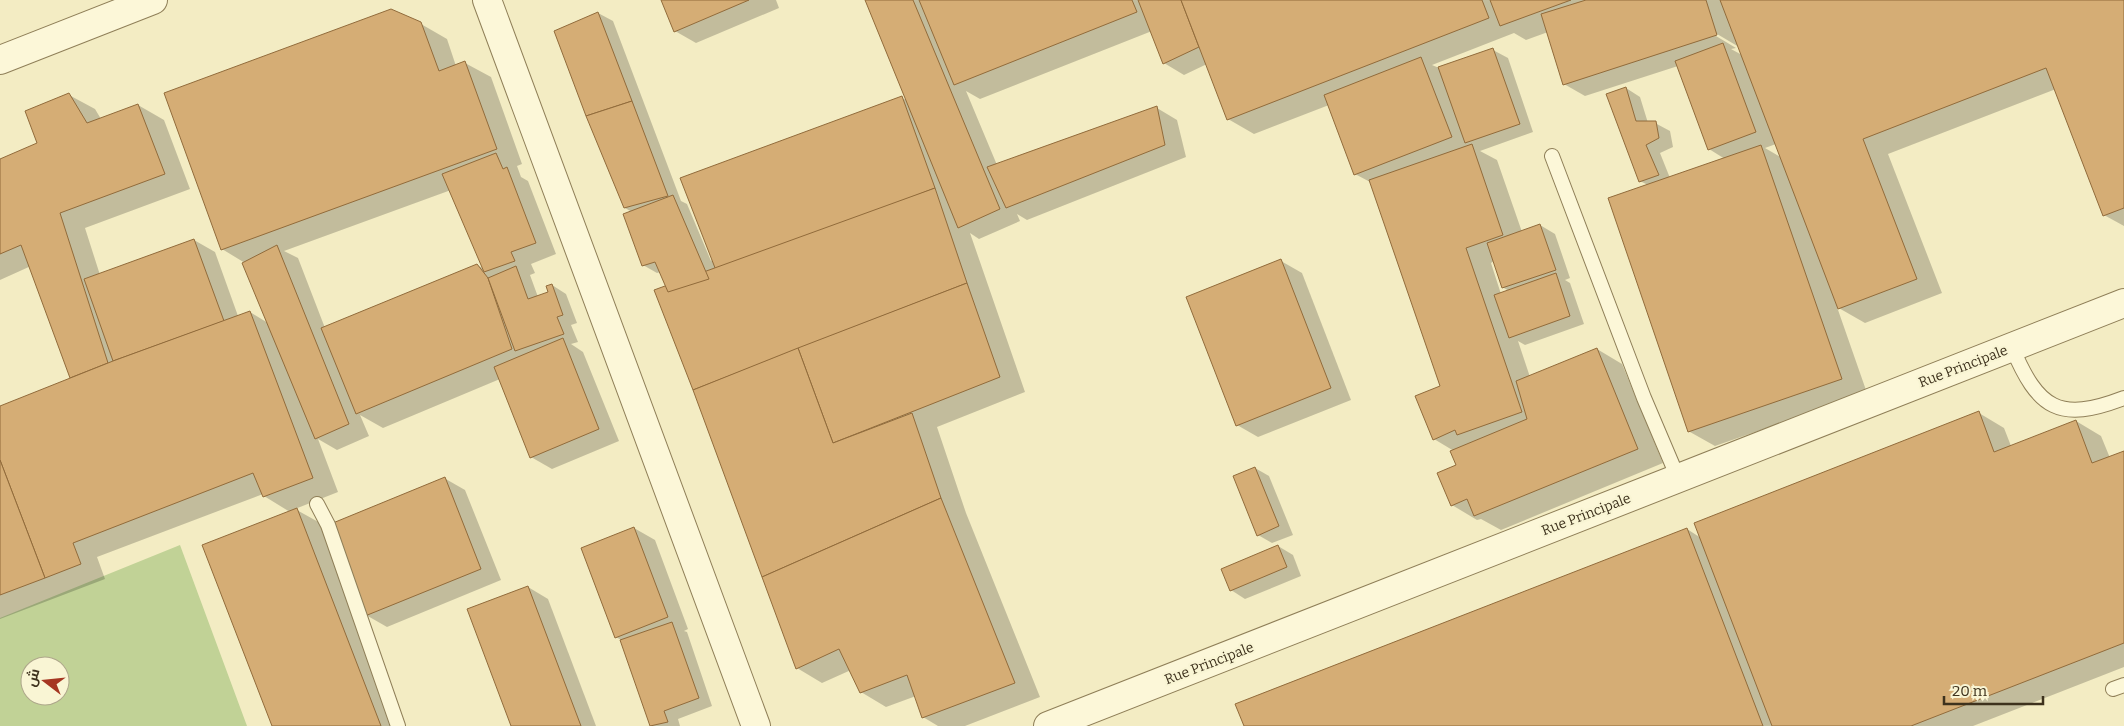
<svg xmlns="http://www.w3.org/2000/svg" width="2124" height="726" viewBox="0 0 2124 726" font-family="Bitter,Cairo,serif">
<rect width="100%" height="100%" fill="#f3ecc3"/>
<!-- green -->
<path fill="#c1d296" fill-rule="evenodd" d="M180,545L247,726H0V618ZM30,666H60V696H30Z"/>
<!-- shadow -->
<g fill="#0003" fill-rule="evenodd">
<path d="M663,0H776L779,8L696,43L675,31Z"/>
<path d="M867,0H2124V226L2104,215L2056,89L1888,154L1942,293L1865,323L1837,307L1867,393L1715,446L1690,432L1610,199L1648,185L1640,181L1626,88L1640,97L1648,123H1655L1670,131L1673,147L1660,153L1670,178L1725,159L1709,149L1678,66L1585,96L1564,84L1548,32L1526,40L1514,33L1432,65L1439,68L1493,50L1508,58L1533,132L1480,151L1497,160L1522,232L1540,225L1555,234L1570,278L1565,280L1570,283L1584,324L1525,345L1518,341L1530,377L1597,349L1622,364L1663,463L1501,530L1481,519L1477,520L1452,505L1457,466L1454,451L1434,439L1442,387L1372,183L1355,174L1329,105L1254,134L1228,119L1207,64L1184,75L1164,63L1152,31L980,99L966,91L997,165L1157,108L1177,120L1186,157L1027,220L1017,214L1020,221L979,239L970,233L1025,392L937,427L966,513L1040,697L965,726H938L923,717L916,696L886,707L861,692L851,670L822,683L797,668L667,286L661,272L657,273L643,265L632,212L625,208L598,13L613,21L681,201L687,204L711,261L902,98L908,101ZM1712,31L1739,47L1742,55L1731,49L1736,48L1711,33ZM1776,144L1782,158L1765,148ZM1494,261L1504,288L1509,291L1501,294L1491,263Z"/>
<path d="M421,24L447,39L456,66L465,63L491,77L522,164L517,166L521,177L528,181L556,254L531,264L535,273L530,275L538,297L549,293L552,285L566,294L577,323L571,325L578,342L571,344L583,352L619,441L552,469L531,457L500,379L383,428L360,415L369,436L337,450L318,439L338,492L295,509L322,524L401,726H273L290,512L264,496L263,494L97,557L105,579L0,619V408L71,379L31,266L0,280V161L39,144L69,95L95,109L101,119L138,105L164,120L190,189L85,228L100,275L194,240L215,252L238,316L250,312L268,323L245,263L222,249ZM451,190L484,269L477,265L325,328L298,258L284,251Z"/>
<path d="M1281,261L1302,273L1351,400L1258,437L1237,425Z"/>
<path d="M1979,413L2004,428L2011,446L2076,421L2101,436L2110,458L2124,452V667L1973,726H1245L1687,529L1701,538Z"/>
<path d="M1255,468L1269,476L1293,535L1272,543L1258,535Z"/>
<path d="M444,478L465,490L501,580L387,627L366,615Z"/>
<path d="M634,528L655,540L688,629L684,631L687,632L712,706L678,719L680,726H651L621,640L616,637Z"/>
<path d="M1278,546L1293,555L1301,576L1245,599L1231,590Z"/>
<path d="M528,587L548,599L596,726H512Z"/>
</g>
<!-- building -->
<g fill="#d5ad75" stroke="#916b3b">
<path d="M661,0H749L674,32Z"/>
<path d="M865,0H913L1000,209L958,228Z"/>
<path d="M919,0H1132L1137,12L954,85Z"/>
<path d="M1138,0H1181L1199,47L1163,64Z"/>
<path d="M1181,0H1482L1489,18L1227,120Z"/>
<path d="M1490,0H1571L1500,26Z"/>
<path d="M1586,0H1706L1717,35L1563,85L1541,14Z"/>
<path d="M1720,0H2124V208L2103,216L2046,68L1863,139L1917,279L1838,309Z"/>
<path d="M391,9L421,22L439,71L465,61L497,149L221,250L164,93Z"/>
<path d="M598,12L632,101L586,116L554,31Z"/>
<path d="M1723,43L1756,132L1708,150L1675,61Z"/>
<path d="M1493,48L1520,124L1465,143L1438,67Z"/>
<path d="M1421,57L1452,137L1354,175L1324,95Z"/>
<path d="M1626,87L1636,121H1656L1659,138L1646,145L1659,175L1639,182L1606,94Z"/>
<path d="M69,93L87,123L138,104L165,174L60,213L108,363L70,378L21,245L0,254V159L37,143L25,111Z"/>
<path d="M902,96L935,188L717,273L680,178Z"/>
<path d="M632,101L668,196L624,208L586,116Z"/>
<path d="M1157,106L1165,145L1006,208L987,167Z"/>
<path d="M1472,144L1503,235L1466,248L1522,412L1457,435L1455,430L1433,440L1415,396L1440,386L1369,180Z"/>
<path d="M1761,145L1842,379L1688,432L1608,198Z"/>
<path d="M496,153L503,169L507,167L536,243L511,252L515,261L484,272L442,174Z"/>
<path d="M935,188L967,283L693,390L654,290Z"/>
<path d="M673,195L709,279L668,292L655,262L642,266L623,214Z"/>
<path d="M1540,224L1556,270L1502,288L1487,243Z"/>
<path d="M194,239L224,321L113,361L84,279Z"/>
<path d="M277,245L349,424L315,439L242,263Z"/>
<path d="M1281,259L1331,388L1236,426L1186,297Z"/>
<path d="M477,264L488,278L512,349L356,414L321,328Z"/>
<path d="M516,266L528,299L548,292L546,286L552,284L563,315L557,317L564,334L515,351L488,278Z"/>
<path d="M1556,273L1570,316L1509,338L1494,295Z"/>
<path d="M967,283L1000,377L833,443L798,348Z"/>
<path d="M250,311L313,478L263,497L253,473L73,543L81,564L45,578L0,460V406L113,361Z"/>
<path d="M563,338L599,429L530,458L494,367Z"/>
<path d="M798,348L833,443L912,413L941,498L762,577L693,390Z"/>
<path d="M1597,348L1638,449L1474,516L1467,499L1451,506L1437,473L1456,465L1450,451L1527,419L1516,381Z"/>
<path d="M1979,411L1994,452L2076,420L2092,463L2124,451V643L1911,726H1772L1694,523Z"/>
<path d="M0,460L45,578L0,595Z"/>
<path d="M1255,467L1279,526L1257,536L1233,476Z"/>
<path d="M445,477L481,569L365,616L328,525Z"/>
<path d="M941,498L1015,683L922,718L907,675L860,693L839,649L796,669L762,577Z"/>
<path d="M297,508L381,726H272L202,545Z"/>
<path d="M634,527L668,617L615,638L581,548Z"/>
<path d="M1687,528L1763,726H1244L1235,704Z"/>
<path d="M1278,545L1287,567L1230,591L1221,569Z"/>
<path d="M528,586L581,726H511L467,609Z"/>
<path d="M672,622L699,698L664,711L668,722L650,726L620,640Z"/>
</g>
<g fill="none" stroke-linecap="round" stroke-linejoin="round">
<defs>
<g id="service">
<path d="M1552,156L1644,398L1678,478"/>
<path d="M2012,347C2038,409 2059,423 2124,398"/>
<path d="M317,504L328,525L398,726"/>
<path d="M2113,689L2124,685"/>
</g>
<g id="minor">
<path d="M487,0L756,726"/>
<path d="M0,60L153,0"/>
<path d="M1048,726L2124,303"/>
</g>
</defs>
<!-- service casing -->
<use href="#service" stroke="#8f7f58" stroke-width="16"/>
<!-- minor casing -->
<use href="#minor" stroke="#8f7f58" stroke-width="30"/>
<!-- service -->
<use href="#service" stroke="#fcf7d8" stroke-width="14"/>
<!-- minor -->
<use href="#minor" stroke="#fcf7d8" stroke-width="28"/>
</g>
<g text-anchor="middle" stroke-width="4.5" stroke-linejoin="round" paint-order="stroke">
<!-- street labels -->
<g font-size="14" fill="#3e321d" stroke="#f9f5d4">
<text transform="translate(1963 366) rotate(-21)" y="5">Rue Principale</text>
<text transform="translate(1586 514) rotate(-21)" y="5">Rue Principale</text>
<text transform="translate(1209 663) rotate(-21)" y="5">Rue Principale</text>
</g>
</g>
<!-- north arrow -->
<g transform="translate(45 681) rotate(286)"><circle r="24" fill="#f9f5d4" stroke="#aea78b"/>
<path d="M0-4L9 19L0 12L-9 19Z" fill="#a53621"/>
<text y="-8" font-size="14" font-weight="bold" text-anchor="middle" fill="#3e321d">ش</text>
</g>
<!-- scale -->
<path d="M1944 696v8h99v-8" fill="none" stroke="#3e321d" stroke-width="2.5"/>
<text x="1952" y="696" font-size="15" fill="#3e321d" stroke="#f9f5d4" stroke-width="4" paint-order="stroke">20 m</text>
</svg>
